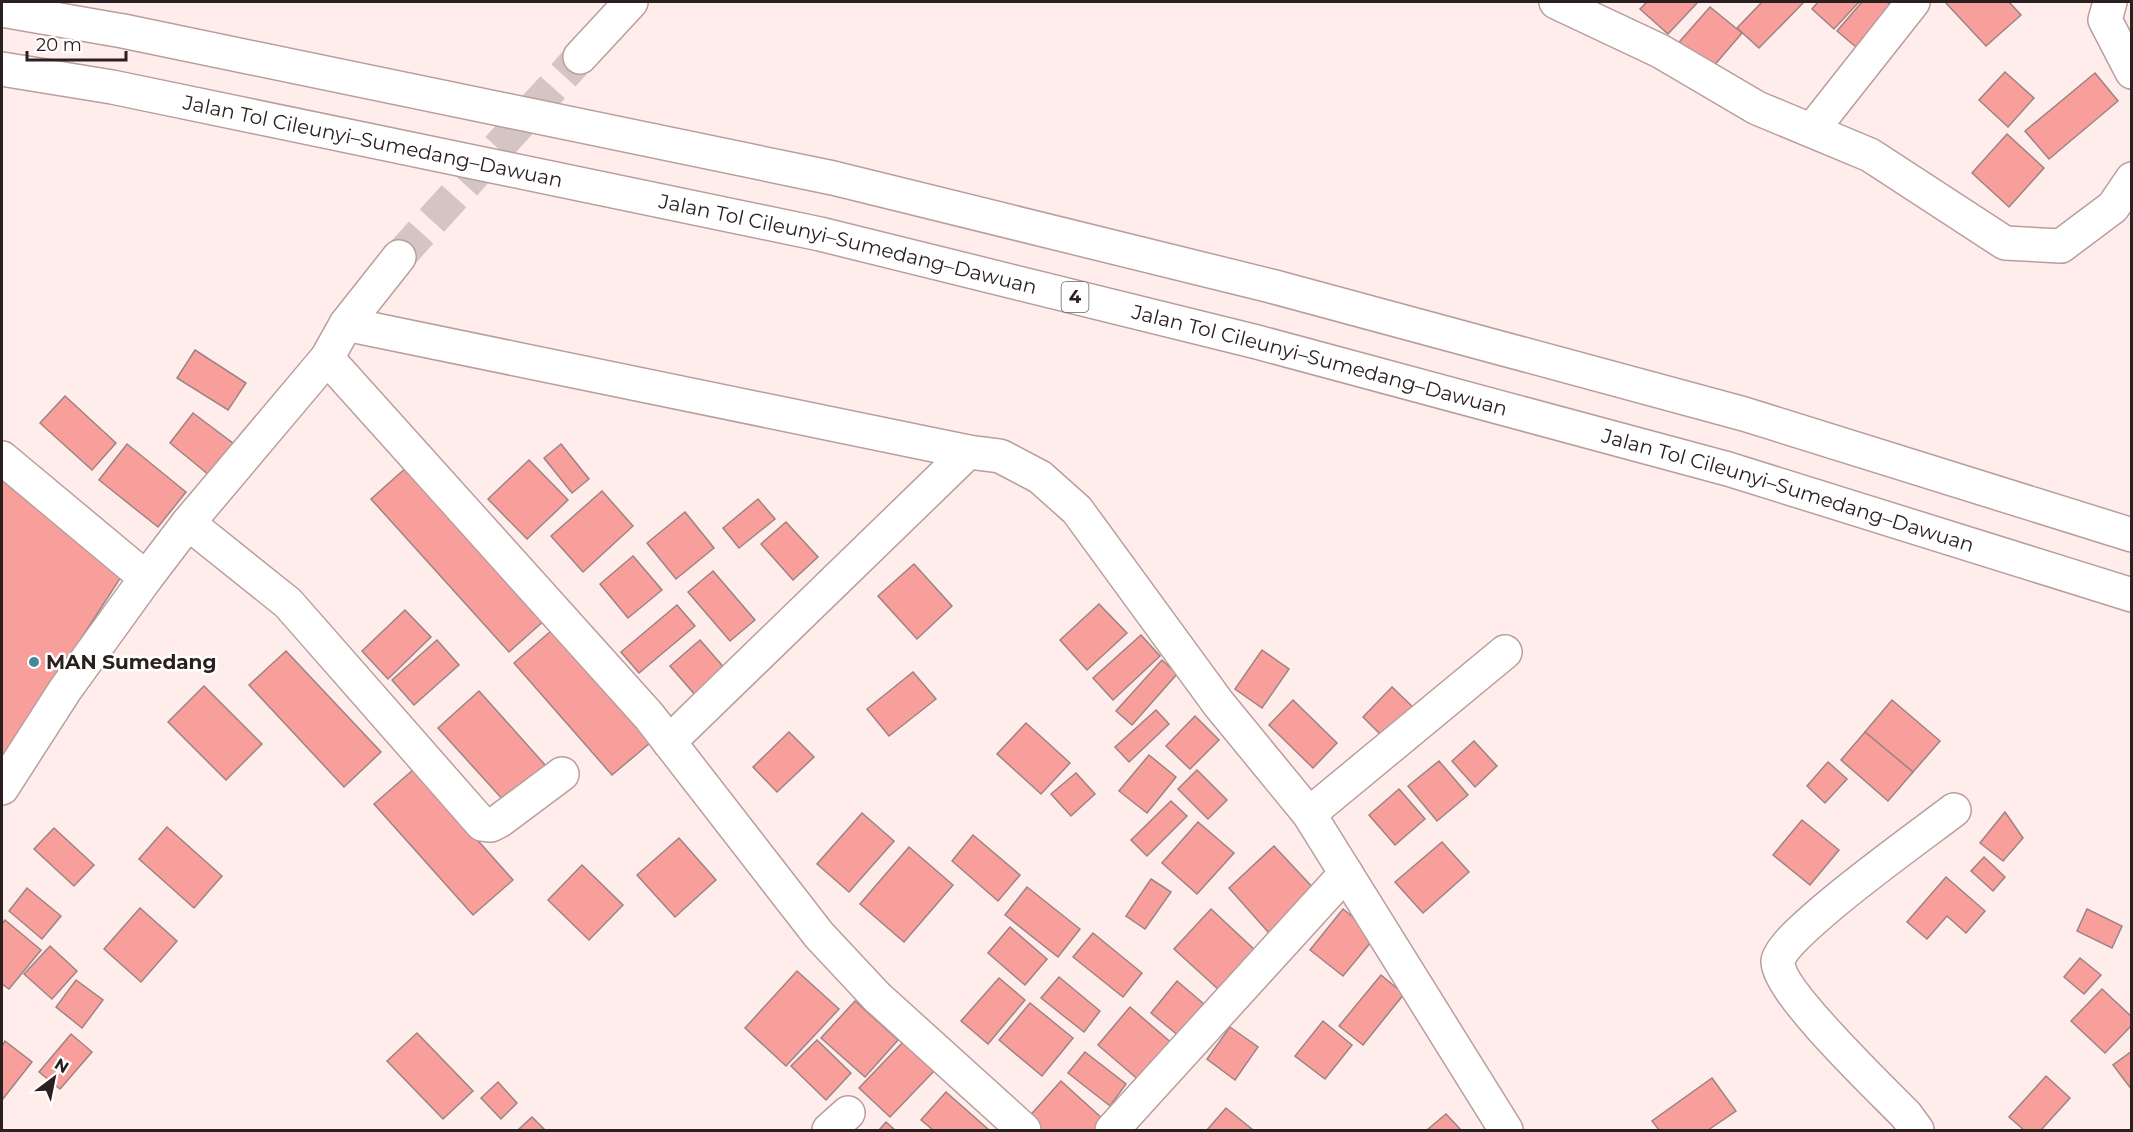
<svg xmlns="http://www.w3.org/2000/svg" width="2133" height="1132" viewBox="0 0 2133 1132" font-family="Montserrat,sans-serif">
<rect width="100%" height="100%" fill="#ffedec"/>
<!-- building -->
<g fill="#f89f9c" stroke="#9d8382" stroke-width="1.5">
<path d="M1647,2H1698L1668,34L1640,9Z"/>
<path d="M1762,2H1804L1759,48L1737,28Z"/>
<path d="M1818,2H1859L1834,29L1812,9Z"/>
<path d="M1862,2H1887L1891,5L1856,47L1837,31Z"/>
<path d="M1945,2H2009L2021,15L1986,46Z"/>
<path d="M1710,7L1742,33L1706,75L1674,48Z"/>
<path d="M2005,72L2034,98L2008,127L1979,100Z"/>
<path d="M2095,73L2118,101L2049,159L2025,131Z"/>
<path d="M2007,134L2044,168L2009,207L1972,173Z"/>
<path d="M195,350L246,383L228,410L177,378Z"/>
<path d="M65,396L116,443L92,470L40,423Z"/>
<path d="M193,413L234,444L209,475L170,443Z"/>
<path d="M127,444L186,492L158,527L99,480Z"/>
<path d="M561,444L589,479L572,493L544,458Z"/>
<path d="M529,460L568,500L527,539L488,499Z"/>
<path d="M2,465L130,563L2,761Z"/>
<path d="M408,466L546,619L509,652L371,499Z"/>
<path d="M602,491L633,526L583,572L551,536Z"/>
<path d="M758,499L775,519L739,548L723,528Z"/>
<path d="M685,512L714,548L676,579L647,543Z"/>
<path d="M786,522L818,557L793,580L761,544Z"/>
<path d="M633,556L662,590L628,618L600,584Z"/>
<path d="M914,564L952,606L917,639L878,596Z"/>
<path d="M713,571L755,620L730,641L688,592Z"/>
<path d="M1099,604L1127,633L1087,670L1060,640Z"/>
<path d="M677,605L695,626L639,673L621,652Z"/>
<path d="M405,610L431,637L388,679L362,651Z"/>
<path d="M551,631L650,743L612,775L514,663Z"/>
<path d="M1141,635L1160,656L1113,700L1093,678Z"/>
<path d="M437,640L459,665L414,705L392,680Z"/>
<path d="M700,640L726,670L696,696L670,666Z"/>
<path d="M1262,650L1289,669L1262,708L1235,689Z"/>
<path d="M286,651L381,752L344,787L249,685Z"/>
<path d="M1162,660L1177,674L1132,725L1116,711Z"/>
<path d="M913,672L936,699L889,736L867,709Z"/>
<path d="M204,686L262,744L226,780L168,722Z"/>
<path d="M1392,687L1416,710L1386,740L1363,717Z"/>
<path d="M479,691L546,766L505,802L438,728Z"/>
<path d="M1293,700L1337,743L1313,768L1269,725Z"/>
<path d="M1892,700L1940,741L1913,772L1865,732Z"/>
<path d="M1156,710L1169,724L1129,762L1115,747Z"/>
<path d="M1195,716L1219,740L1190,769L1166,746Z"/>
<path d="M1026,723L1070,763L1041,794L997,754Z"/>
<path d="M789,732L814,757L777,792L753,767Z"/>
<path d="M1865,732L1913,772L1888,801L1841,760Z"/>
<path d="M1474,741L1497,766L1475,787L1452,761Z"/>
<path d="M1149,755L1176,777L1147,813L1119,791Z"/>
<path d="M1439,761L1468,795L1437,821L1408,786Z"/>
<path d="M1828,762L1847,779L1825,803L1807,786Z"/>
<path d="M414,769L513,880L473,915L374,804Z"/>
<path d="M1197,770L1227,800L1208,819L1178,789Z"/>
<path d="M1076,773L1095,794L1071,816L1051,794Z"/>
<path d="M1399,789L1425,819L1395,845L1369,815Z"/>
<path d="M1171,801L1187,816L1147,856L1131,840Z"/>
<path d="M2005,812L2023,838L2003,861L1980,843Z"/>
<path d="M862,813L894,841L849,892L817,864Z"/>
<path d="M1802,820L1839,850L1810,885L1773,855Z"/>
<path d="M1198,822L1234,853L1197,894L1162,863Z"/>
<path d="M167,827L222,876L194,908L139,859Z"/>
<path d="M54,828L94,865L74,886L34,849Z"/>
<path d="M973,835L1020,875L998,901L952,861Z"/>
<path d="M679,838L716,880L675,917L637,875Z"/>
<path d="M1442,842L1469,872L1423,913L1395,882Z"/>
<path d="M1274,846L1316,891L1269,933L1229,888Z"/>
<path d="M909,847L953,885L904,942L860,904Z"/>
<path d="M1984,857L2005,877L1993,891L1971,871Z"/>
<path d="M582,865L623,905L589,940L548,900Z"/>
<path d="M1946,877L1985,911L1966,933L1947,916L1927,939L1907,922Z"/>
<path d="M1151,879L1171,892L1145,929L1126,916Z"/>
<path d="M1027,887L1080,929L1058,957L1005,915Z"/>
<path d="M27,888L61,916L42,939L9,911Z"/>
<path d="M140,908L177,941L141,982L104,949Z"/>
<path d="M1211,909L1256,951L1219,990L1174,949Z"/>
<path d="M1343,909L1376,936L1343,976L1310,950Z"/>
<path d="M2087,909L2122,926L2112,948L2077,931Z"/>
<path d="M5,920L41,950L9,989L2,984V924Z"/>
<path d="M1010,927L1047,959L1025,985L988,953Z"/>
<path d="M1093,933L1142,973L1123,997L1073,957Z"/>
<path d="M50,946L77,971L52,999L24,974Z"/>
<path d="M2080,958L2101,975L2084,994L2064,977Z"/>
<path d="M797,971L839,1009L786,1066L745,1028Z"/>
<path d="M1381,975L1404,994L1363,1045L1339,1026Z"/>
<path d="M1059,977L1100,1011L1084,1032L1041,998Z"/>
<path d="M999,978L1025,1000L988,1044L961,1021Z"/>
<path d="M76,980L103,1000L82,1028L56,1007Z"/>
<path d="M1177,981L1211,1010L1185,1041L1151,1013Z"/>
<path d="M2102,989L2132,1017V1025L2105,1053L2071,1021Z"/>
<path d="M855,1001L898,1040L865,1077L821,1038Z"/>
<path d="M1030,1003L1073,1038L1042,1076L999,1040Z"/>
<path d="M1130,1007L1174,1045L1141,1082L1098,1045Z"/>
<path d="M1323,1021L1352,1045L1325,1079L1295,1056Z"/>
<path d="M1230,1027L1258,1047L1235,1080L1207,1059Z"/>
<path d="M417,1033L473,1091L443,1119L387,1061Z"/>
<path d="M71,1034L92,1052L60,1089L39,1072Z"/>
<path d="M817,1040L851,1073L826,1100L791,1066Z"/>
<path d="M5,1041L32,1062L2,1100V1046Z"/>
<path d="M903,1042L934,1071L890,1117L859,1088Z"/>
<path d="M2132,1051V1090L2113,1065Z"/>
<path d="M1085,1052L1126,1084L1110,1106L1068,1073Z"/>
<path d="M2046,1076L2070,1098L2041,1130H2024L2009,1117Z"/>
<path d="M1712,1078L1736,1111L1708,1130H1659L1652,1121Z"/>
<path d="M1061,1081L1104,1120L1095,1130H1038L1026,1120Z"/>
<path d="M498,1082L517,1103L501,1119L481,1098Z"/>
<path d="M946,1092L989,1130H933L921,1120Z"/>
<path d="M1226,1108L1253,1130H1207Z"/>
<path d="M1446,1114L1461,1130H1427Z"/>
<path d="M532,1117L545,1130H518Z"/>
<path d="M886,1122L895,1130H879Z"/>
</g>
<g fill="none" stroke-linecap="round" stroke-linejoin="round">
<!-- minor-tunnel -->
<path stroke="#d4c4c3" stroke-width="33" stroke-dasharray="33 16" stroke-linecap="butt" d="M399,257L580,57"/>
<defs>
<g id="minor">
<path d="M1556,2L1660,51L1757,108L1870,155L2005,243L2061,246L2113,207L2132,179"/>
<path d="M2110,2L2105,20L2132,72"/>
<path d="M580,57L631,2"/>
<path d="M1812,130L1913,2"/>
<path d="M346,324L968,452L1000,456L1040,477L1077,510L1218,703L1309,814L1506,1130"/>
<path d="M327,358L649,716L819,935L877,997L1024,1130"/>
<path d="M2,458L146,578"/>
<path d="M188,523L288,603L482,824L491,825L499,821L562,774"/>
<path d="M669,742L968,452"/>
<path d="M2,788L65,690L146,578L188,523L327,358L346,324L399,257"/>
<path d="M1309,814L1505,652"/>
<path d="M829,1130L848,1113"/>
<path d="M1112,1130L1346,873"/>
<path d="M1917,1130L1906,1115C1882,1090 1777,991 1778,961C1779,936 1927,831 1954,810"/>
</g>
<g id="highway">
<path d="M2,10L123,31L833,178L1271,286L1744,414L2132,535"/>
<path id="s1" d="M2,69L112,87L820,234L1257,342L1728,469L2132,595"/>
</g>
</defs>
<!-- minor casing -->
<use href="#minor" stroke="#b99e9c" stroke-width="36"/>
<!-- highway casing -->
<use href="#highway" stroke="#b99e9c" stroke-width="36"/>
<!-- minor -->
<use href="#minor" stroke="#fff" stroke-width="33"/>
<!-- highway -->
<use href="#highway" stroke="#fff" stroke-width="33"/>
</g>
<!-- markers -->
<circle fill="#46899a" stroke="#fff" stroke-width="2" cx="34" cy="662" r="6"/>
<g text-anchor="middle" stroke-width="5" stroke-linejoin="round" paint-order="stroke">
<!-- shield labels -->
<rect fill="#fff" stroke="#6a6362" stroke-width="1.5" x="1061.5" y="282" width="27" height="30" rx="4.5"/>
<g font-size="18" font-weight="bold" fill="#2a201f">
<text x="1075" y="303">4</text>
</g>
<!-- street labels -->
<g font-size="20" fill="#2a201f" stroke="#fff">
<text dy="7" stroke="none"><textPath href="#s1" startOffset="378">Jalan Tol Cileunyi–Sumedang–Dawuan</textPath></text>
<text dy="7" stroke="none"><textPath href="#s1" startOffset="864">Jalan Tol Cileunyi–Sumedang–Dawuan</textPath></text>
<text dy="7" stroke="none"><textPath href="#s1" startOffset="1350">Jalan Tol Cileunyi–Sumedang–Dawuan</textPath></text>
<text dy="7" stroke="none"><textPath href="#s1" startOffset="1836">Jalan Tol Cileunyi–Sumedang–Dawuan</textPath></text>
</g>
<!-- poi labels -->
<g font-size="20" font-weight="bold" fill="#2a201f" stroke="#fff" text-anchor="start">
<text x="46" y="669">MAN Sumedang</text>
</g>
</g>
<!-- border -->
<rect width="2133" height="1132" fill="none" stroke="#2a201f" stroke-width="6"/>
<!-- north arrow -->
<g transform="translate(54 1078) rotate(32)" stroke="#ffffff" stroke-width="4.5" paint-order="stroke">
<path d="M0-4.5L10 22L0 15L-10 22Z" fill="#2a201f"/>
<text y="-9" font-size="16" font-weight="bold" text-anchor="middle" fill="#2a201f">N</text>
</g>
<!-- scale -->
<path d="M27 51v9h99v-9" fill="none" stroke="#2a201f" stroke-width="3"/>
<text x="36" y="51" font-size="18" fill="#2a201f" stroke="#ffffff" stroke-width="4.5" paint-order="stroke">20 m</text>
</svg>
